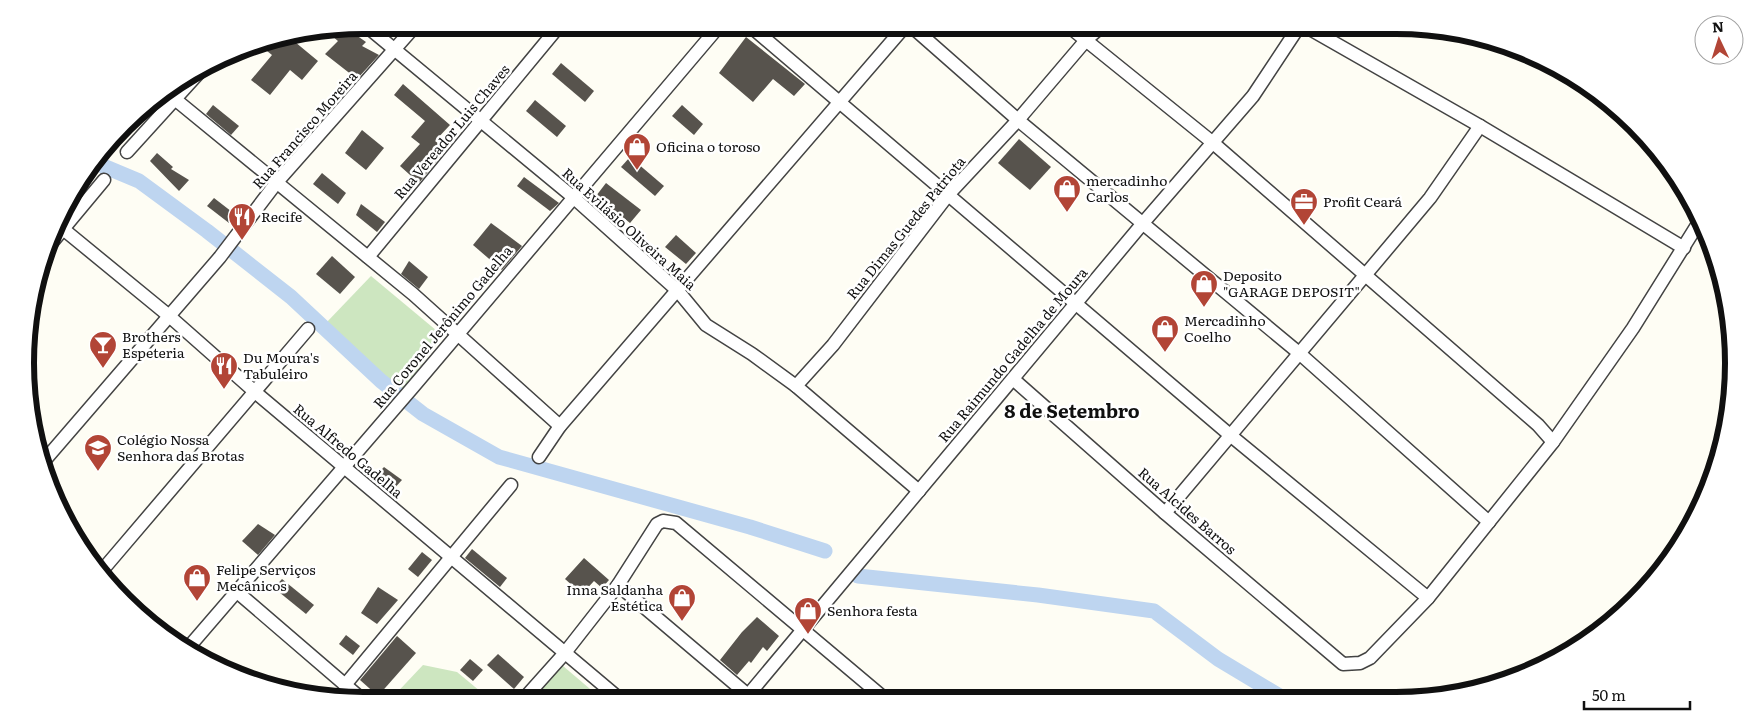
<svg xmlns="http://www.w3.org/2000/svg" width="1759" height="726" viewBox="0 0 1759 726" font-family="Literata,serif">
<rect width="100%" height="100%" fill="#fefdf4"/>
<!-- green -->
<g fill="#cde6c0">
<path d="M371,276L443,336L401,392L326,323Z"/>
<path d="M556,660L603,700L518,701Z"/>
<path d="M423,665L457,672L492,701H389Z"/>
</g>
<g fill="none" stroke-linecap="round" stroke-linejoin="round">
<!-- canal -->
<g stroke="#bed5f0" stroke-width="15">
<path d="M96,163L139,181L207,231L291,297L381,381L423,414L499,457L750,527L825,551"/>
<path d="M858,576L1038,595L1154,611L1218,659L1283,698"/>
</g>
</g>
<!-- building -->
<g fill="#57534d">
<path d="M346,28L366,42L362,46L379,55L357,79L325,54L338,41L326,31Z"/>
<path d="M289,37L318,61L302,80L290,70L270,95L251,80L272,55L262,47L267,41Z"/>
<path d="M746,37L805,84L794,96L773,79L753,102L719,73Z"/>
<path d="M561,63L594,91L585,102L552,74Z"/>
<path d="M403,84L450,125L435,141L446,149L419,183L400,166L420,144L411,137L425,121L394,95Z"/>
<path d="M535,100L566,126L557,137L526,111Z"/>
<path d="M213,105L239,126L231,135L206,114Z"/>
<path d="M682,105L703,124L694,135L672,116Z"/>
<path d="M362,130L384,148L366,170L345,153Z"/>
<path d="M1019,139L1051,167L1030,190L998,163Z"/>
<path d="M157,153L173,167L171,169L189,180L179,191L150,161Z"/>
<path d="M630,157L664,186L655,196L621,167Z"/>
<path d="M322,173L346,193L338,204L313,184Z"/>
<path d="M524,177L559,203L550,211L517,186Z"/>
<path d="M606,183L641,210L630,223L596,196Z"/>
<path d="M214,198L236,215L229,223L207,206Z"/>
<path d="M361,204L385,222L377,232L356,215Z"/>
<path d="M491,223L522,246L502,270L473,245Z"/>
<path d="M676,235L696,253L686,264L665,247Z"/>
<path d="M332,256L355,277L340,294L316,274Z"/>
<path d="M409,261L428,277L419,289L401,274Z"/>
<path d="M384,467L402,480L389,494L372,480Z"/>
<path d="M258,524L275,535L258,555L242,541Z"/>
<path d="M472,549L507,578L500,587L465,558Z"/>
<path d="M422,552L432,560L418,577L408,569Z"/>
<path d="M584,558L609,580L602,588L594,581L582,594L565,579Z"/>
<path d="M282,579L314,605L306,614L274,588Z"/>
<path d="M378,587L398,600L377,624L361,613Z"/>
<path d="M757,617L779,636L767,651L763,647L751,663L749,661L737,675L720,660L742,632Z"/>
<path d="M346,635L360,646L353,655L339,644Z"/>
<path d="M397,636L416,653L378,696L360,680Z"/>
<path d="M498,654L524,677L514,689L487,665Z"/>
<path d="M470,659L483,670L473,681L460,670Z"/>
</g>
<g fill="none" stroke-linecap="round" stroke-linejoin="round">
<defs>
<g id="street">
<path d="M365,25L573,197L678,291L706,325L752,354L796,386L919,491"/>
<path d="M749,25L1230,435L1428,598"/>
<path d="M910,25L1018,120L1299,353L1489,522"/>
<path d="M1303,25L1480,126L1684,248"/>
<path d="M165,91L413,294L560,426"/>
<path d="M127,152L206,65"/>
<path d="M57,224L168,315L255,392L621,700"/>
<path d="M44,252L104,180"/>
<path d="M368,257L560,25"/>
<path d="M1013,379L1165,513L1343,664L1360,663L1370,658L1428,598L1553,442L1538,425L1212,142L1067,25"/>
<path d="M796,386L833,345L948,195L1018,120L1087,39L1103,25"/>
<path d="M1553,442L1633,328L1701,219"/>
<path d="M539,457L560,426L906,25"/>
<path d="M44,461L220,257L277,182L416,25"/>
<path d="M1165,513L1430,198L1480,126"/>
<path d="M100,573L308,329"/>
<path d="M618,585L748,695"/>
<path d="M236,591L364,701"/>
<path d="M188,648L413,387L720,25"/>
<path d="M345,685L511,485"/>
<path d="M744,700L1143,223L1253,96L1300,25"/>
<path d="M522,701L564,654L618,585L657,524L663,521L676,523L884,698"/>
</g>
</defs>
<!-- street casing -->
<use href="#street" stroke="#434343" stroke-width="15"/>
<!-- street -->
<use href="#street" stroke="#fff" stroke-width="12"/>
</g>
<!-- icons -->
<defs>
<symbol id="shop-pin" viewBox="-11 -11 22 30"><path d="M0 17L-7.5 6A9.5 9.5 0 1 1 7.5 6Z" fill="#b24536" stroke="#fff"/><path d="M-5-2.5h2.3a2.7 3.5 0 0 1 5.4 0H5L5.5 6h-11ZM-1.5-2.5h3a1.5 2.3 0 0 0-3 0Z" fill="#fff"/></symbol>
<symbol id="office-pin" viewBox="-11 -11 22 30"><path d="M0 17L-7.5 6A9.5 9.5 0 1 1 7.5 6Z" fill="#b24536" stroke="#fff"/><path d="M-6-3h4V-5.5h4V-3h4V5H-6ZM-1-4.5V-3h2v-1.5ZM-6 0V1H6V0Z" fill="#fff"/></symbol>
<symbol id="restaurant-pin" viewBox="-11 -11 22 30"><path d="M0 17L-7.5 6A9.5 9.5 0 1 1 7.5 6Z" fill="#b24536" stroke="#fff"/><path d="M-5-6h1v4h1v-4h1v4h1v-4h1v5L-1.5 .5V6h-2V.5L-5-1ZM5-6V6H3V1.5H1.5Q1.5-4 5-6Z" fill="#fff"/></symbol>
<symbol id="bar-pin" viewBox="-11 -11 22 30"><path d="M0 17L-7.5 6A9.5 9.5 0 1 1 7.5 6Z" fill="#b24536" stroke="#fff"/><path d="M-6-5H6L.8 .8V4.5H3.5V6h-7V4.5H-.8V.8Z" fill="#fff"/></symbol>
<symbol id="school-pin" viewBox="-11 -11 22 30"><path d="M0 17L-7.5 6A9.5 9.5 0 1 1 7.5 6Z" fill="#b24536" stroke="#fff"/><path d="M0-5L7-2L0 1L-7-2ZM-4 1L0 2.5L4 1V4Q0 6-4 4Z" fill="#fff"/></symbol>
</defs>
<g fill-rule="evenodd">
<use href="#shop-pin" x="621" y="131" width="32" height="43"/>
<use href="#shop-pin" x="1051" y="173" width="32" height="43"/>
<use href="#office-pin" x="1288" y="186" width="32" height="43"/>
<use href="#restaurant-pin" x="226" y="201" width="32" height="43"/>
<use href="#shop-pin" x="1188" y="268" width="32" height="43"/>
<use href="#shop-pin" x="1149" y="313" width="32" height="43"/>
<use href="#bar-pin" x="87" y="329" width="32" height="43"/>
<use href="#restaurant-pin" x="208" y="350" width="32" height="43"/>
<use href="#school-pin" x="82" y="432" width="32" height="43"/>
<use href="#shop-pin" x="181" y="562" width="32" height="43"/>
<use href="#shop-pin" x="666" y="582" width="32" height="43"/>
<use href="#shop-pin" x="792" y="595" width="32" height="43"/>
</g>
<g text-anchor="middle" stroke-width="5" stroke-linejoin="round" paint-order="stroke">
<!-- street labels -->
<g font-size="14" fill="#101010" stroke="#fff">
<text transform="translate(305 130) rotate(-49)" y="5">Rua Francisco Moreira</text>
<text transform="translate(452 132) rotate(-50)" y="5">Rua Vereador Luis Chaves</text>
<text transform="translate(906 228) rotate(-51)" y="5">Rua Dimas Guedes Patriota</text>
<text transform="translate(629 229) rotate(42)" y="5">Rua Evilásio Oliveira Maia</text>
<text transform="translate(443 327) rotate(-50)" y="5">Rua Coronel Jerônimo Gadelha</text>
<text transform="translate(1013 355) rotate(-50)" y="5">Rua Raimundo Gadelha de Moura</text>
<text transform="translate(348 451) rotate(40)" y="5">Rua Alfredo Gadelha</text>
<text transform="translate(1187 511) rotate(41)" y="5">Rua Alcides Barros</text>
</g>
<!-- poi labels -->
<g font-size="14" fill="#101010" stroke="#fff" text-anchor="start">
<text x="656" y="152">Oficina o toroso</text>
<text x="1086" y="186">mercadinho<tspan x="1086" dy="16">Carlos</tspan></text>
<text x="1323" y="207">Profit Ceará</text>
<text x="261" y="222">Recife</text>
<text x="1223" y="281">Deposito<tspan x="1223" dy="16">"GARAGE DEPOSIT"</tspan></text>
<text x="1184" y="326">Mercadinho<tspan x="1184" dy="16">Coelho</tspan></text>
<text x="122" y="342">Brothers<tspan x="122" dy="16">Espeteria</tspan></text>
<text x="243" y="363">Du Moura's<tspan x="243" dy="16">Tabuleiro</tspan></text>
<text x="117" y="445">Colégio Nossa<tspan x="117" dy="16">Senhora das Brotas</tspan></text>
<text x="216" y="575">Felipe Serviços<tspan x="216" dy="16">Mecânicos</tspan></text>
<text x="663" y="595" text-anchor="end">Inna Saldanha<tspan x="663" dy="16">Estética</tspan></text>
<text x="827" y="616">Senhora festa</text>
</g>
<!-- district labels -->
<g font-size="19" font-weight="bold" fill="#101010" stroke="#fff">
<text x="1072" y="418">8 de Setembro</text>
</g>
</g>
<!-- crop -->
<path d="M0 0H1759V726H0ZM363 34H1396A329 329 0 0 1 1725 363V363A329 329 0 0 1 1396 692H363A329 329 0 0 1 34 363V363A329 329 0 0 1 363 34Z" fill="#fff" fill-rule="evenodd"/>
<path fill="none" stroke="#101010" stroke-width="6" d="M363 34H1396A329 329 0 0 1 1725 363V363A329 329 0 0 1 1396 692H363A329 329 0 0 1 34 363V363A329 329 0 0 1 363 34Z"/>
<!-- north arrow -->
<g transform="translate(1719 40) rotate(356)"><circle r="24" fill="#ffffff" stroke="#9f9f9f"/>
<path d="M0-4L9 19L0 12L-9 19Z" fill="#b24536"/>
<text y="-8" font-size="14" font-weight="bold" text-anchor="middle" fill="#101010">N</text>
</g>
<!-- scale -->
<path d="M1584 701v8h106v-8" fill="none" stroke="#101010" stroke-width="2.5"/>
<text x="1592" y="701" font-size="15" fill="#101010" stroke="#ffffff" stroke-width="4" paint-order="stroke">50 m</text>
</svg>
